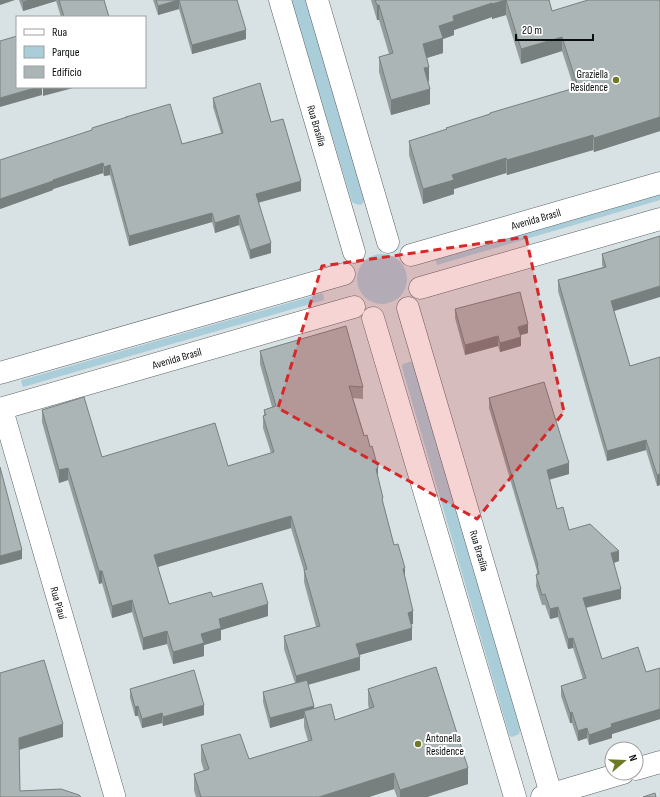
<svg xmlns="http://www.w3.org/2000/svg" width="660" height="797" viewBox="0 0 660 797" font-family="'Sofia Sans Condensed',sans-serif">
<rect width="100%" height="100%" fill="#d8e1e4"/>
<!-- green -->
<g fill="#aacdda">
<path d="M291,0H307L365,200L361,205L356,204L352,202Z"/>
<path d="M660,194V200L437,265L435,259Z"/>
<circle cx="382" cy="279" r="25"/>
<path d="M323,293L324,300L23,387L21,381L22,380Z"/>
<path d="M409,362H413L520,720V730L519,734L512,737L510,736L509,734L403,371L402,366L403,364Z"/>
</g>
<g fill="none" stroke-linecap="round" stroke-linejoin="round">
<defs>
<g id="street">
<path id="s1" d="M2,408L115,797"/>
</g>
<g id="secondary">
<path id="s2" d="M280,0L354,252"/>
<path d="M317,0L388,242"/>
<path id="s3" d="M411,255L660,183"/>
<path d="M420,288L660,219"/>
<path id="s4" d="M408,308L551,794"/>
<path d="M373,318L515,797"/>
<path d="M0,373L344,274"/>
<path id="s5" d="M0,409L354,307"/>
<path d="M636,769L660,762"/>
<path d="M542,797L623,773"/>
</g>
</defs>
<!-- street casing -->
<use href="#street" stroke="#5b6365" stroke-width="22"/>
<!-- secondary casing -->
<use href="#secondary" stroke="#5b6365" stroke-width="23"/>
<!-- street -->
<use href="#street" stroke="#fff" stroke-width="21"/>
<!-- secondary -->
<use href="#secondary" stroke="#fff" stroke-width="22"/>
</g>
<!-- wall -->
<g fill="#949c9c">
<path d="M19,0H104L109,17H61L56,1L23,11Z"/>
<path d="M153,0H237L246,39L192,54L179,9L158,15Z"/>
<path d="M371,0H549L552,11L660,2V131L594,152L593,150L507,175L506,173L454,189V194L423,204L409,155V141L446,130V128L574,88L562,51L521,64L506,15L492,19V17L454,30V35L443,39V53L427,58L429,81L428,82L430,104L391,115L379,72V57L389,54L379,20H377Z"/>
<path d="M213,98L271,122L301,191L258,203L271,253L250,259L239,225L215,233L212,222L129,246L110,175L104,176L103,173L53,189V190L0,209L92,130V128L182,144L221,133L213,107Z"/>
<path d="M660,236L614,311L630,366L660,357V485L657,486L646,450L607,461L558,291V280L603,267L602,265V254Z"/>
<path d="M455,309L528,333L520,335L521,346L500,352L498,346L465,355L455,318Z"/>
<path d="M260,351L363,387V399L353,398L378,479L383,503L394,545L405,579L413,624H411L412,640L359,655L360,670L308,685L314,708L335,720L369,709L368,704V689L468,784L427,797H397L394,789L369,797H196L194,790V774L204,771L201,761V745L249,759L308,741L304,727V718L270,728L263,702V692L295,683L284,649V636L316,627L304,582V571L291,528L158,567L169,604L213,597L268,616L221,630V640L204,645V656L173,664L167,644L143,650L132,612L112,618L102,583L99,584L68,480L59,483L42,422V410L102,457L228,466L271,453L263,428V416L264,415V410L272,407L260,364Z"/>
<path d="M489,398L569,474L549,480L557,509L569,530L619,561L613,563L621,599L586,608L602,659L646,672L660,668V719L612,734V738L589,745L587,738L578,741L572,723H570L561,696V686L583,679L573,648L568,649L558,617L550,619L545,605H542L536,586L537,571L489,408Z"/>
<path d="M130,689L204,715L163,726L162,723L142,728L138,716H135L130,698Z"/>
</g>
<!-- shaded-wall -->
<g fill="#787f7f">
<path d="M0,0H15L0,5Z"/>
<path d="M29,0H56V1L23,11V2Z"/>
<path d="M179,0V9L158,15V6Z"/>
<path d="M506,0V15L492,19V4Z"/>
<path d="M492,3V17L454,30V35L443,39V53L423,59V44L439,26L453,16Z"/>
<rect x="377" y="5" width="2" height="15"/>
<path d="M246,30V39L192,54V45Z"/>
<path d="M562,37V51L521,64V49Z"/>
<path d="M429,67V81L424,83V68Z"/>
<path d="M38,87H42V95L0,107V98Z"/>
<path d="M43,87H77L43,96Z"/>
<path d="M430,89V104L391,115V100Z"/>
<path d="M660,117V131L594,152V138Z"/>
<path d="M593,135V150L507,175V160Z"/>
<path d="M506,158V173L454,189V194L423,204V189L452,175Z"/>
<path d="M103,163V173L53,189V190L0,209V199L53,180Z"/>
<path d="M110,165V175L104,176V167Z"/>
<path d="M301,181V191L256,203V194Z"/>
<path d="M212,213V222L129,246V236Z"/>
<path d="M239,215V225L215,233V223Z"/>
<path d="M271,243V253L250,259V250Z"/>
<path d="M660,286V297L611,312V301Z"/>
<path d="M528,324V333L518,336V327Z"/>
<path d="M498,336V346L465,355V345Z"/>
<path d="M521,337V346L500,352V343Z"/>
<path d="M646,440V450L607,461V451Z"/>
<path d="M569,463V474L547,480V470Z"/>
<path d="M68,468V480L59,483V470Z"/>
<path d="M378,468V480L376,469Z"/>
<path d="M660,474V485L657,486V475Z"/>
<path d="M291,516V528L154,568V555Z"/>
<path d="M22,550V559L0,565V556Z"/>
<path d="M619,551V561L611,564V553Z"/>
<path d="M405,568V581L403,569Z"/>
<path d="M99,571H102V583L99,584Z"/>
<path d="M621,589V599L583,608V598Z"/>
<path d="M132,600V612L112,618V606Z"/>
<path d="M268,604V616L221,630V640L204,645V656L173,664V652L201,634L219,619Z"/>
<path d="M558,607V617L550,619V609Z"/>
<path d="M413,611V624L408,625V613Z"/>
<path d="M412,628V640L356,656V644Z"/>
<path d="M167,631V644L143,650V638Z"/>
<path d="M573,638V648L568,649V639Z"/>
<path d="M360,657V670L296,688V676Z"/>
<path d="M204,705V715L163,726V717Z"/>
<path d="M138,706V716H135V707Z"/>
<path d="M314,706V716L304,711V718L270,728V718Z"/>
<path d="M660,709V719L612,734V738L589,745V735L611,724Z"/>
<path d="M572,712V723H570V713Z"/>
<path d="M162,713V723L142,728V719Z"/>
<path d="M63,724V737L19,750V738Z"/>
<path d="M587,728V738L578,741V731Z"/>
<path d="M468,768V784L427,797H400V790Z"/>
<path d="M394,773V789L369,797H319Z"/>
</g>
<!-- building -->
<g fill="#acb5b5" stroke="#787f7f">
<path d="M22,0H29L23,2Z"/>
<path d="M59,0H104L109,17H64Z"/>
<path d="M156,0H178L158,6Z"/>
<path d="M179,0H237L246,30L192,45Z"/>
<path d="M375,0H549L552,11L588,0H659L660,2V117L594,138L593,135L507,160L506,158L452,175L454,180L423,189L409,141L447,129L446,128L490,114V113L578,87L562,37L521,49L506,0L492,4V3L453,16L454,21L439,26L443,38L423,44L429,67L424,68L430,89L391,100L379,57L393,53L379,5H377Z"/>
<path d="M17,36V87H38L0,98V41Z"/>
<path d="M260,83L271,122L283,119L301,181L256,194L271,243L250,250L239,215L215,223L212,213L129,236L110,165L104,167L103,163L53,180V181L0,199V160L92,130V128L127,117H126L170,104L182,144L223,133L213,98Z"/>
<path d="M660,236V286L611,301L630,366L660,357V474L657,475L646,440L607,451L558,280L606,267L602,254Z"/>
<path d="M520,292L528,324L518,327L521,337L500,343L498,336L465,345L455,309Z"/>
<path d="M346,326L363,387L349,386L364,436L367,435L370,447L372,446L378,468L376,469L383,498L382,499L394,545L398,544L405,568L403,569L413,611L408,613L412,628L356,644L360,657L296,676L284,636L320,626L304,570L307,569L291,516L154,555L169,604L211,592L213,597L262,583L268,604L219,619L221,628L201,634L204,643L173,652L167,631L143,638L132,600L112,606L102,571H99L68,468L59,470L42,410L84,397L102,457L215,423L228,466L274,452L263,416L266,415L264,410L276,406L260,351Z"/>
<path d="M544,382L569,463L547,470L557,509L563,507L569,530L590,524L619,551L611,553L621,589L583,598L602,659L638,647L646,672L660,668V709L611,724L612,727L589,735L587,728L578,731L572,712L570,713L561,686L586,678L573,638L568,639L558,607L550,609L545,594L542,595L536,575L539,574L537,565H538L489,398Z"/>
<path d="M0,467L22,550L0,556Z"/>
<path d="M44,660L63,724L19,738L20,791L61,789L79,795L81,797H0V673Z"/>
<path d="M436,667L468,768L400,790L394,773L319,797H201L194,774L209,769L201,745L240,734L249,759L312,740L304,711L331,704L335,720L374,707L368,689Z"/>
<path d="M194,670L204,705L163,717L162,713L142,719L138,706L135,707L130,689Z"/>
<path d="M307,680L314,706L270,718L263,692Z"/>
<path d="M655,793L656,797H643Z"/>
</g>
<!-- marked area -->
<path fill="#d62828" fill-opacity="0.2" stroke="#d62828" stroke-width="3" stroke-dasharray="8 5" stroke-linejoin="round" d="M526,237L564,412L477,519L278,408L322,266Z"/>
<!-- markers -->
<g fill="#707a26" stroke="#fff" stroke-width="1.5">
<circle cx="616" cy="80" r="4"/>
<circle cx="418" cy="744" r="4"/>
</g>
<g text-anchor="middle" stroke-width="4" stroke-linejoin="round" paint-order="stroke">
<!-- poi labels -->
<g font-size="11" fill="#0b0e0f" stroke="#fff" text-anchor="end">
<text x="608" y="78">Graziella<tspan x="608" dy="13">Residence</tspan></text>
<text x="426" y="742" text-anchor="start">Antonella<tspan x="426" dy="13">Residence</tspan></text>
</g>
<!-- street labels -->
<g font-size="11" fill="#0b0e0f" stroke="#fff">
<text dy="4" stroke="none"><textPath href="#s2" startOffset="131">Rua Brasília</textPath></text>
<text dy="4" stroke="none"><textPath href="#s3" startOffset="130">Avenida Brasil</textPath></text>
<text dy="4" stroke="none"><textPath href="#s5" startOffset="184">Avenida Brasil</textPath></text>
<text dy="4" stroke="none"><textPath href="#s4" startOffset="253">Rua Brasília</textPath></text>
<text dy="4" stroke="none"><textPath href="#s1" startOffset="203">Rua Piauí</textPath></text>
</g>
</g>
<!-- legend -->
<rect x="16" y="16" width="130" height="72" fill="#ffffff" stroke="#9d9f9f"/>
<rect x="24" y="29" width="20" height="6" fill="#ffffff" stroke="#9d9f9f"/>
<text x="52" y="36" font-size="12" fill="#0b0e0f">Rua</text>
<rect x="24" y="46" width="20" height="12" fill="#aacdda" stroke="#9d9f9f"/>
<text x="52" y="56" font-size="12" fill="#0b0e0f">Parque</text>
<rect x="24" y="66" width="20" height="12" fill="#acb5b5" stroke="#9d9f9f"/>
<text x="52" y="76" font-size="12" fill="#0b0e0f">Edifício</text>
<!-- north arrow -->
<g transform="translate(624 761) rotate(71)"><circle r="19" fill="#ffffff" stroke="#9d9f9f"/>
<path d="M0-3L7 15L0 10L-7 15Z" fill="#707a26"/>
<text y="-6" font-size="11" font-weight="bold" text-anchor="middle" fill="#0b0e0f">N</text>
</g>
<!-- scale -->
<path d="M516 34v6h77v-6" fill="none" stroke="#0b0e0f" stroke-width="2"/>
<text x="522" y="34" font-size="12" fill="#0b0e0f" stroke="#ffffff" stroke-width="3" paint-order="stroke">20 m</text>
</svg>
